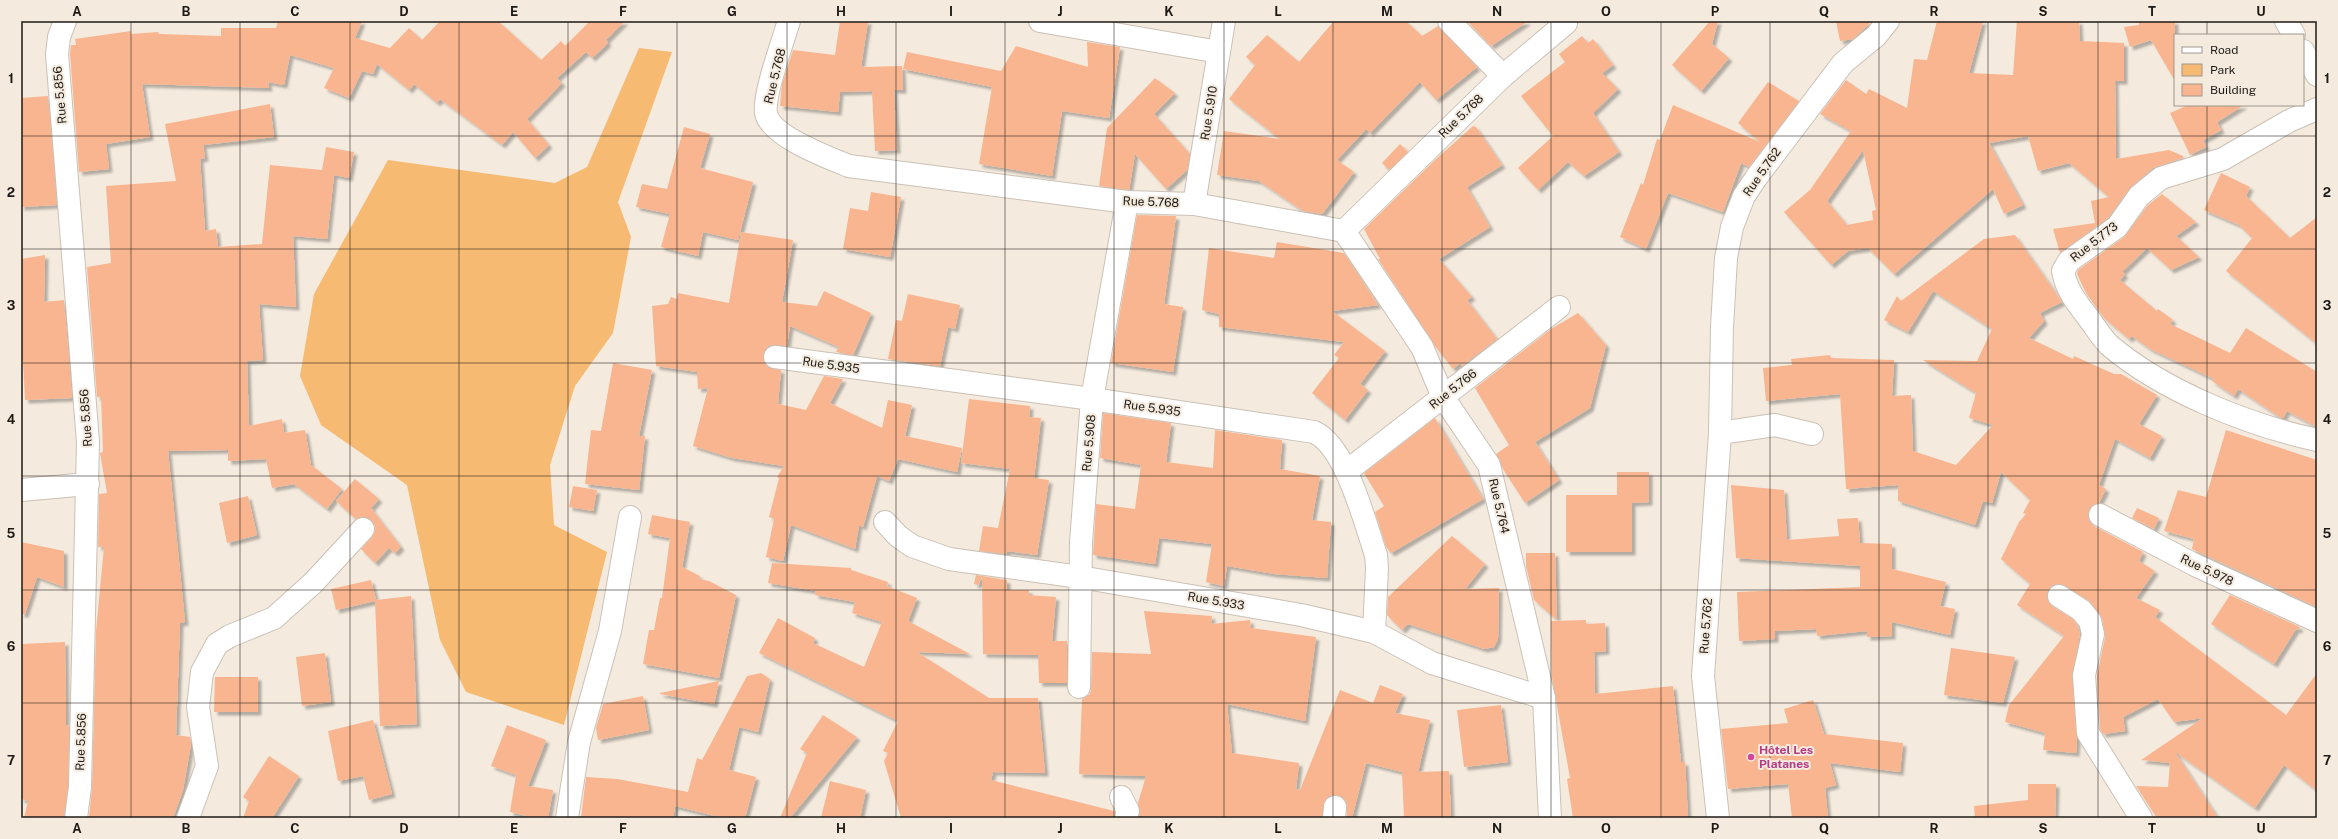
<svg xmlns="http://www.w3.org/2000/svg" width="2338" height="839" viewBox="0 0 2338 839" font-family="'Public Sans',sans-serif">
<defs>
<filter id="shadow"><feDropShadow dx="3.5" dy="3.5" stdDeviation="1" flood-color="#0004"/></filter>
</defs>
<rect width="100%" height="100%" fill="#f4eade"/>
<!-- green -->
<path fill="#f6ba72" d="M639,48L672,52L618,202L631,237L613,333L575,386L550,465L554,525L607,552L564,725L466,692L440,640L407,485L321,425L300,376L314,294L388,160L555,183L587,167Z"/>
<!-- building -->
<g fill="#f9b58f" fill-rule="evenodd" filter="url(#shadow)">
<path d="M278,21H362L355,38L390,48L409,28L422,40L440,21H498L541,60L561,41L565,46L590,21H625L606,40L608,43L592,58L586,52L557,78L562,83L527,119L549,145L535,158L513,132L502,145L440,99L437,103L414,84L409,90L377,64L373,74L362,71L349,98L324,88L334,68L290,55L284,85L268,82L269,88L142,84L150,137L106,144L109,169L79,172L70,54L71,45H76L75,39L131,31V34L158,32L159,34L221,36V28H276Z"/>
<path d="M840,21H868L861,67L902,66L903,90H894L897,150L875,151L872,91L840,92L838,112L780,106L782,84L793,50L835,55Z"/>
<path d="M1334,21H1406L1422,36L1438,26L1477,67L1436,100L1420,82L1370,133L1366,129L1337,160L1354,172L1322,214L1303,211L1259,181L1217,175L1224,131L1280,139L1229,99L1255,65L1246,57L1267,35L1299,62Z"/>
<path d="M1467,21H1528L1491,46Z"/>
<path d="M1710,21H1718L1712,44L1729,58L1701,91L1672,65Z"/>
<path d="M1836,21H1872L1853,39L1840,41Z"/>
<path d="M1937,21H1983L1969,73L2013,75L2017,21H2079L2080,41L2124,43V81H2115L2116,159L2169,150L2183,156V158L2153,168L2129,189L2108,218L2060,253L2053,229L2095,223L2091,201L2109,197L2069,163L2038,171L2028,136L1989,143L2023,205L2004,214L1993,189L1894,274L1868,248L1848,251L1831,265L1784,212L1810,190L1851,131L1820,114L1846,80L1866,94L1869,89L1907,108L1914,59L1927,60ZM1863,150L1876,210L1872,211L1873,220L1847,225L1827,201Z"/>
<path d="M2139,21H2175V81L2151,40L2130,47L2124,27L2139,25Z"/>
<path d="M1582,36L1588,43L1593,39L1613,65L1602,73L1618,89L1593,113L1619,152L1584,176L1568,162L1538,190L1518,168L1553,136L1521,96L1565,62L1559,54Z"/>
<path d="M1087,42L1120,47L1109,118L1062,111L1052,176L979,164L992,87L903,69L907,52L1001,71L1016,46L1088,67Z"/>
<path d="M1155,78L1175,93L1154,114L1190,154L1187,170L1166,189L1135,154L1129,190L1099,186L1107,128Z"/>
<path d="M1768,82L1799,101L1749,167L1741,163L1723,212L1668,193L1646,249L1620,237L1641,183L1643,185L1657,139L1660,140L1673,105L1760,142L1738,123Z"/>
<path d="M48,96L57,205L21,207V98Z"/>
<path d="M270,104L274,137L203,145L205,158L200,159L205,231L216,229L218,247L262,244L270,165L322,170L326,147L354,152L349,178L334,175L327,239L293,236L296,307L259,304L263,360L247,361L249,426L282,419L284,433L305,430L311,465L342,489L327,509L294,484L272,488L266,459L228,461V450L168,451L185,622L180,623L176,735L190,737L191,744L183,790L173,818H89L92,787L96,631L104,547H98L99,494L107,493L100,453L103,452L101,397H97L87,267L111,263L106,186L176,181L165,124Z"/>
<path d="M2188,105H2244L2217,122L2221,130L2203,140L2206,147L2190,155L2170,113Z"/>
<path d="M1473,126L1476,127L1502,165L1467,187L1490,227L1439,259L1472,297L1467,300L1497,339L1462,366L1460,363L1453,369L1435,346L1378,259H1380L1364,229L1436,159Z"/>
<path d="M684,127L710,134L700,168L753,182L738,240L703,232L698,256L661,247L670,214L636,207L642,184L667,189Z"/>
<path d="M1400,144L1408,152L1389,170L1382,163Z"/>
<path d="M2221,173L2250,187L2246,196L2290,238L2317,217V344L2226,271L2252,238L2239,225L2204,210Z"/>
<path d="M871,192L901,197L890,257L843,249L850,208L868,211Z"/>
<path d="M2162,194L2196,222L2176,236L2199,257L2171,270L2147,248L2122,272L2125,274L2120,280L2157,311L2158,309L2173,320L2170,324L2230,353L2246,328L2317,372V427L2287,411L2283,418H2281L2238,389L2234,396L2212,381L2214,379L2150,349L2132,336L2129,339L2104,318L2086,293L2077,274L2078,270L2124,237L2148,205Z"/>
<path d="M1137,215L1176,216L1164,304L1183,307L1173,372L1111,363Z"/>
<path d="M741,232L793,240L782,302L817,306L824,291L871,313L853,355L836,352L839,347L790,326L787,346L771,345L765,349L763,355L764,362L768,367L781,370L778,404L806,410L824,376L843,379L830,403L882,428L888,400L912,405L905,436L962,448L957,472L898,459L889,481L877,476L863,527L859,525L855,549L791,525L783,561L766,557L774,519L769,517L779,478L777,477L784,466L732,458L693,446L708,388L698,389L697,372L656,366L652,306L668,304L671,297L677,299L678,293L729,303Z"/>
<path d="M2015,235L2062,302L2040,313L2044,321L2029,338L2073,359L2074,356L2114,374H2121L2157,395L2139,424L2162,436L2150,458L2115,439L2099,485L2106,489L2099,503L2093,505L2089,510V521L2094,526L2143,552L2139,561L2155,571L2136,598L2160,610L2155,617L2286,715L2317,673V791L2284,765L2255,808L2175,752L2218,818H2157L2136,786L2168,787L2170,763L2141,760L2203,718L2174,722L2158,699L2123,717L2125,731L2103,734L2100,729L2097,676L2105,637L2102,618L2088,600L2060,584L2053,585L2048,590L2047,596L2052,606L2073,619L2078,627L2080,634L2072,676L2077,739L2076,753L2043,750L2045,733L2005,722L2009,705L2064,636L2017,605L2030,584L2001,559L2019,522L2026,514L2023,513L2030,500L2001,472L1992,503L1983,501L1975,525L1898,501V485L1846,489L1840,394L1766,401L1763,368L1792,365L1791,359L1830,355L1831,358L1894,360L1892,396L1911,395L1913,451L1956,465L1993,425L1969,418L1976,393L1923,360L1977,361L1992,329L1933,291L1908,332L1884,320L1897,296L1901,301L1984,239Z"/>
<path d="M1277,242L1344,253L1378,305L1332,311L1385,351L1360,384L1368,390L1345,420L1312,393L1339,358L1334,355L1344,342L1219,327V314L1202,310L1209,248L1274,258Z"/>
<path d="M45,255L44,302L64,300L72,398L25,400L23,360L21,361V259Z"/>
<path d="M908,294L960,305L955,329L948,327L940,366L888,359L896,320L902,321Z"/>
<path d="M1578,313L1606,345L1590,408L1535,442L1559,480L1525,503L1503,469L1496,454L1509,445L1475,388L1551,329Z"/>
<path d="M613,363L652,370L639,436H645L639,490L585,484L591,430L601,431Z"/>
<path d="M969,399L1030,406L1029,417L1041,418L1034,478L1049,480L1037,555L1007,551V554L979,551L983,526L998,528L1010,469L961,463Z"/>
<path d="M1103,413L1171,423L1166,462L1213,468L1215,430L1282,440L1280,469L1320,476L1312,520L1331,522L1327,578L1274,574L1227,566L1224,586L1206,582L1212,544L1159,538L1155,564L1093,555L1096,504L1135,509L1141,465L1100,458Z"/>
<path d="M1435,418L1483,499L1391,553L1386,547L1375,512L1384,506L1364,473Z"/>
<path d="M2226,430L2317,460V607L2192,549L2194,539L2164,531L2178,490L2206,497Z"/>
<path d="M1617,472H1649V502L1632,503V552H1566V495H1617Z"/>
<path d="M355,479L379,499L371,508L401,547L395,553L389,548L375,563L361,549L372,537L375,531V525L366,517L356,519L336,501Z"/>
<path d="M1731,485L1784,490L1787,540L1839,536L1837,519L1858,518L1860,543L1892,544V569L1946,582L1940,606L1955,609L1950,635L1892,622V636L1867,637V631L1817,636L1816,629L1775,631V639L1739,641L1737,592L1860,587V566L1736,558Z"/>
<path d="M573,486L597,490L593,511L569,507Z"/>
<path d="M248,496L257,535L227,543L219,503Z"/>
<path d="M2137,508L2159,518L2154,529L2132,518Z"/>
<path d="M652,515L690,522L682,567L700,576L699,579L709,581L736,595L719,678L643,664L649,630H654L660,598H662L670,538L648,534Z"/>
<path d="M1452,536L1485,564L1465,589L1499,588L1498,639L1494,647L1484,649L1408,624L1402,630L1387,615L1388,597Z"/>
<path d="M21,542L64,551V587L37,577L25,614H21Z"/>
<path d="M1526,553H1555L1557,620L1534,600L1526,566Z"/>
<path d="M772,563L851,568V570L888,582L887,586L917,598L908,621L970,654L917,652L989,698H1038L1045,773L993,772L991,780L1114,811V818H901L884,761L888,753L883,751L898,721L759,653L778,618L815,638L813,643L864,667L882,622L852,613L855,602L815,595L816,591L768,583Z"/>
<path d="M976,575L1007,580V590H1029V595L1056,597L1052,641H1067V683H1039L1038,655L983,654L982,577L978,585L974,584Z"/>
<path d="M371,580L376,600L411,596L417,724L380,726L375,601L336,610L331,589Z"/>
<path d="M2230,595L2300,627L2298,630L2296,629L2274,664L2211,624Z"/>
<path d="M1144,611L1212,616L1211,624L1250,620L1251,628L1316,637L1305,721L1227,704L1232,753L1299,763L1296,789L1300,790L1340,690L1373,703L1380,685L1403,694L1395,713L1430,720L1418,772L1449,771L1451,817L1404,818L1402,772L1366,763L1352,818H1347L1346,801L1342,797L1336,795L1329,796L1325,800L1322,818H1139L1138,803L1146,776L1079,774L1082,699L1090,694L1091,688L1092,652L1151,654Z"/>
<path d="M1586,620V624L1605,623L1606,651L1594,652L1595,694L1673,686L1681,762H1685L1688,818H1573L1567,779L1570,778L1552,678L1551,621Z"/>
<path d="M65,642L66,725L69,726L68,786L64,818H24L28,801L21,799V644Z"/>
<path d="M1951,648L2015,657L2003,703L1944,695Z"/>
<path d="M325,653L331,702L302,706L296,657Z"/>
<path d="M761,673L770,679L758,732L739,727L729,770L756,777L745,818H723L675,806L673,818H581L586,777L617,779L688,792L697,758L702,760L747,676Z"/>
<path d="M215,677H258V712H214Z"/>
<path d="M719,681L714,704L660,694V693Z"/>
<path d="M643,696L649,730L598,740L596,728L603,704Z"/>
<path d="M1813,700L1824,734L1903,743L1900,772L1830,763L1836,785L1825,788L1828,818H1792L1788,784L1728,789L1721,729L1788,723L1784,709Z"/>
<path d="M1501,705L1508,762L1464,767L1457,710Z"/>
<path d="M823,715L857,737L790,818H780L807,753L800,749Z"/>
<path d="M373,720L392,794L369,800L363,776L338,781L328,731Z"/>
<path d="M507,725L546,740L528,786L553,790L548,818H535L510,812L516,775L491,766Z"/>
<path d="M269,756L299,776L272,818H243L249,801L243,797Z"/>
<path d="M830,781L866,790L860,818H821Z"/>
<path d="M2028,784H2056L2055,818H1975L1974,806L2028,800Z"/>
</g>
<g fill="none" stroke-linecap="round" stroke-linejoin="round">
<defs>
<g id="minor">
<path d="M65,21L59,37L57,54L88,442L80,787L76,818"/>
<path d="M789,21C783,41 763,95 766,113C770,136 829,158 849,166L1127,202L1194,204L1344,231L1503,76L1566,23"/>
<path d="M1040,21L1219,52"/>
<path d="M1449,21L1503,76"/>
<path d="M2286,21L2294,35"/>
<path d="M2303,51L2317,75"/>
<path d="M2317,109L2289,121L2223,159L2161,178L2139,196L2117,227L2069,261L2063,271C2066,289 2076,302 2087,316C2094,325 2101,337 2109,345C2163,391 2248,425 2317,440"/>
<path d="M1194,204L1224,21"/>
<path d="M1344,231L1422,347L1443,397L1489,465L1544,698L1550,818"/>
<path d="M775,357L1092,399L1314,432C1346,446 1365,523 1376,555L1377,568L1374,632"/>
<path d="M1720,433L1775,425L1812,434"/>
<path d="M1347,471L1559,307"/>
<path d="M21,490L88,484"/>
<path d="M2100,515L2195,565L2317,621"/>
<path d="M885,522L898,536L912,546L949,559L1080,577L1301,615L1374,632L1432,663L1544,698"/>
<path d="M2059,596L2081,610L2090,621L2093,634L2084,675L2088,733L2141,818"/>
<path d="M1079,687L1081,542L1092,399L1127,202"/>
<path d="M1121,797L1128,811L1126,818"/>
<path d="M188,818L207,766L198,707L202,672L217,644L230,636L274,618L313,583L363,529"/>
<path d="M567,818L579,742L610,631L630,517"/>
<path d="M1334,818L1335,807"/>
<path d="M1718,818L1703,676L1720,433L1722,327L1726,258L1732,227L1744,196L1756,178L1843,63L1876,36L1888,21"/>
</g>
</defs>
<!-- minor casing -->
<use href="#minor" stroke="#cbc1b6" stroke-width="24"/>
<!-- minor -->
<use href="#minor" stroke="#fff" stroke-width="22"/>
</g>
<!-- grid -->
<path fill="none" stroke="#1d1a16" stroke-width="1" stroke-opacity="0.55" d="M131,21V818M240,21V818M350,21V818M459,21V818M568,21V818M677,21V818M787,21V818M896,21V818M1005,21V818M1114,21V818M1224,21V818M1333,21V818M1442,21V818M1551,21V818M1661,21V818M1770,21V818M1879,21V818M1988,21V818M2098,21V818M2207,21V35M2207,105V818M21,136H2317M21,249H2317M21,363H2317M21,476H2317M21,590H2317M21,703H2317"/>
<!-- markers -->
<circle fill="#d1479c" stroke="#f4eade" stroke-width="1.5" cx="1751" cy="757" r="4"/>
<g text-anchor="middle" stroke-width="4" stroke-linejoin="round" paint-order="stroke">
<!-- street labels -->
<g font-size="12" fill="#1d1a16" stroke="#f4eade">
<text transform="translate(775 76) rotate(-76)" y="4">Rue 5.768</text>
<text transform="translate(60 95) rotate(-95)" y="4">Rue 5.856</text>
<text transform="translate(1209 113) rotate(-81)" y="4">Rue 5.910</text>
<text transform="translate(1461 116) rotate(-44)" y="4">Rue 5.768</text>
<text transform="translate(1762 172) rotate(-55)" y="4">Rue 5.762</text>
<text transform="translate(1151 202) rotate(2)" y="4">Rue 5.768</text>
<text transform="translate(2094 242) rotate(-38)" y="4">Rue 5.773</text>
<text transform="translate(831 365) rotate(8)" y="4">Rue 5.935</text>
<text transform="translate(1453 389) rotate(-38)" y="4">Rue 5.766</text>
<text transform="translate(1152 408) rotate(8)" y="4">Rue 5.935</text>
<text transform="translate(86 418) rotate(-94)" y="4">Rue 5.856</text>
<text transform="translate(1089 443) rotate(-85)" y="4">Rue 5.908</text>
<text transform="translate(1499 506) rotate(77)" y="4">Rue 5.764</text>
<text transform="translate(2207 570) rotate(25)" y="4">Rue 5.978</text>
<text transform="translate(1216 601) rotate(10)" y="4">Rue 5.933</text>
<text transform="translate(1706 626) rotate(-86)" y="4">Rue 5.762</text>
<text transform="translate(81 742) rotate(-88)" y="4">Rue 5.856</text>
</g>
<!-- hotel labels -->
<g font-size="12" font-weight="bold" fill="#b23c85" stroke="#f4eade" text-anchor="start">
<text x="1759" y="754">Hôtel Les<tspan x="1759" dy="14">Platanes</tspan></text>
</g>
</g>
<!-- border -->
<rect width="2338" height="839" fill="none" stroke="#f4eade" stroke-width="44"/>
<!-- legend -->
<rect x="2174" y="34" width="130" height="72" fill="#f4eade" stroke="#9e978e"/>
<rect x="2182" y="47" width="20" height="6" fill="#ffffff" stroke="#9e978e"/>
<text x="2210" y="54" font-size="12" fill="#1d1a16">Road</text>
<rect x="2182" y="64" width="20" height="12" fill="#f6ba72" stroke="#9e978e"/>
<text x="2210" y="74" font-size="12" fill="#1d1a16">Park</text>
<rect x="2182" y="84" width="20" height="12" fill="#f9b58f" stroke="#9e978e"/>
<text x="2210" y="94" font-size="12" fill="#1d1a16">Building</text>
<rect x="22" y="22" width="2294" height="795" fill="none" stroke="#1d1a16" stroke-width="1.5"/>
<g font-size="13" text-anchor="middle" font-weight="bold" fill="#1d1a16">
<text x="77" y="16">A</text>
<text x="186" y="16">B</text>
<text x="295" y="16">C</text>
<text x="404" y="16">D</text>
<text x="514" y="16">E</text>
<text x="623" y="16">F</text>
<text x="732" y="16">G</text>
<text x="841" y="16">H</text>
<text x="951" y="16">I</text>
<text x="1060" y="16">J</text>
<text x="1169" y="16">K</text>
<text x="1278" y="16">L</text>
<text x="1387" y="16">M</text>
<text x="1497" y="16">N</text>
<text x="1606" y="16">O</text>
<text x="1715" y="16">P</text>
<text x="1824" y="16">Q</text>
<text x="1934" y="16">R</text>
<text x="2043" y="16">S</text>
<text x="2152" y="16">T</text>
<text x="2261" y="16">U</text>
<text x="11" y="83">1</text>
<text x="2327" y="83">1</text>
<text x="11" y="197">2</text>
<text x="2327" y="197">2</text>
<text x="11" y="310">3</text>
<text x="2327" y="310">3</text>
<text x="11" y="424">4</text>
<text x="2327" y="424">4</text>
<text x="11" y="538">5</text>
<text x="2327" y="538">5</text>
<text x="11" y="651">6</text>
<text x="2327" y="651">6</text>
<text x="11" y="765">7</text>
<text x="2327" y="765">7</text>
<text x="77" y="833">A</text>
<text x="186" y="833">B</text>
<text x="295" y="833">C</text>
<text x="404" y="833">D</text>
<text x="514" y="833">E</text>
<text x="623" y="833">F</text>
<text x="732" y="833">G</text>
<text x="841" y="833">H</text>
<text x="951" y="833">I</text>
<text x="1060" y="833">J</text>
<text x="1169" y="833">K</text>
<text x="1278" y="833">L</text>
<text x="1387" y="833">M</text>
<text x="1497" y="833">N</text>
<text x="1606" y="833">O</text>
<text x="1715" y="833">P</text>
<text x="1824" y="833">Q</text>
<text x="1934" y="833">R</text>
<text x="2043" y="833">S</text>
<text x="2152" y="833">T</text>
<text x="2261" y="833">U</text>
</g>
</svg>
